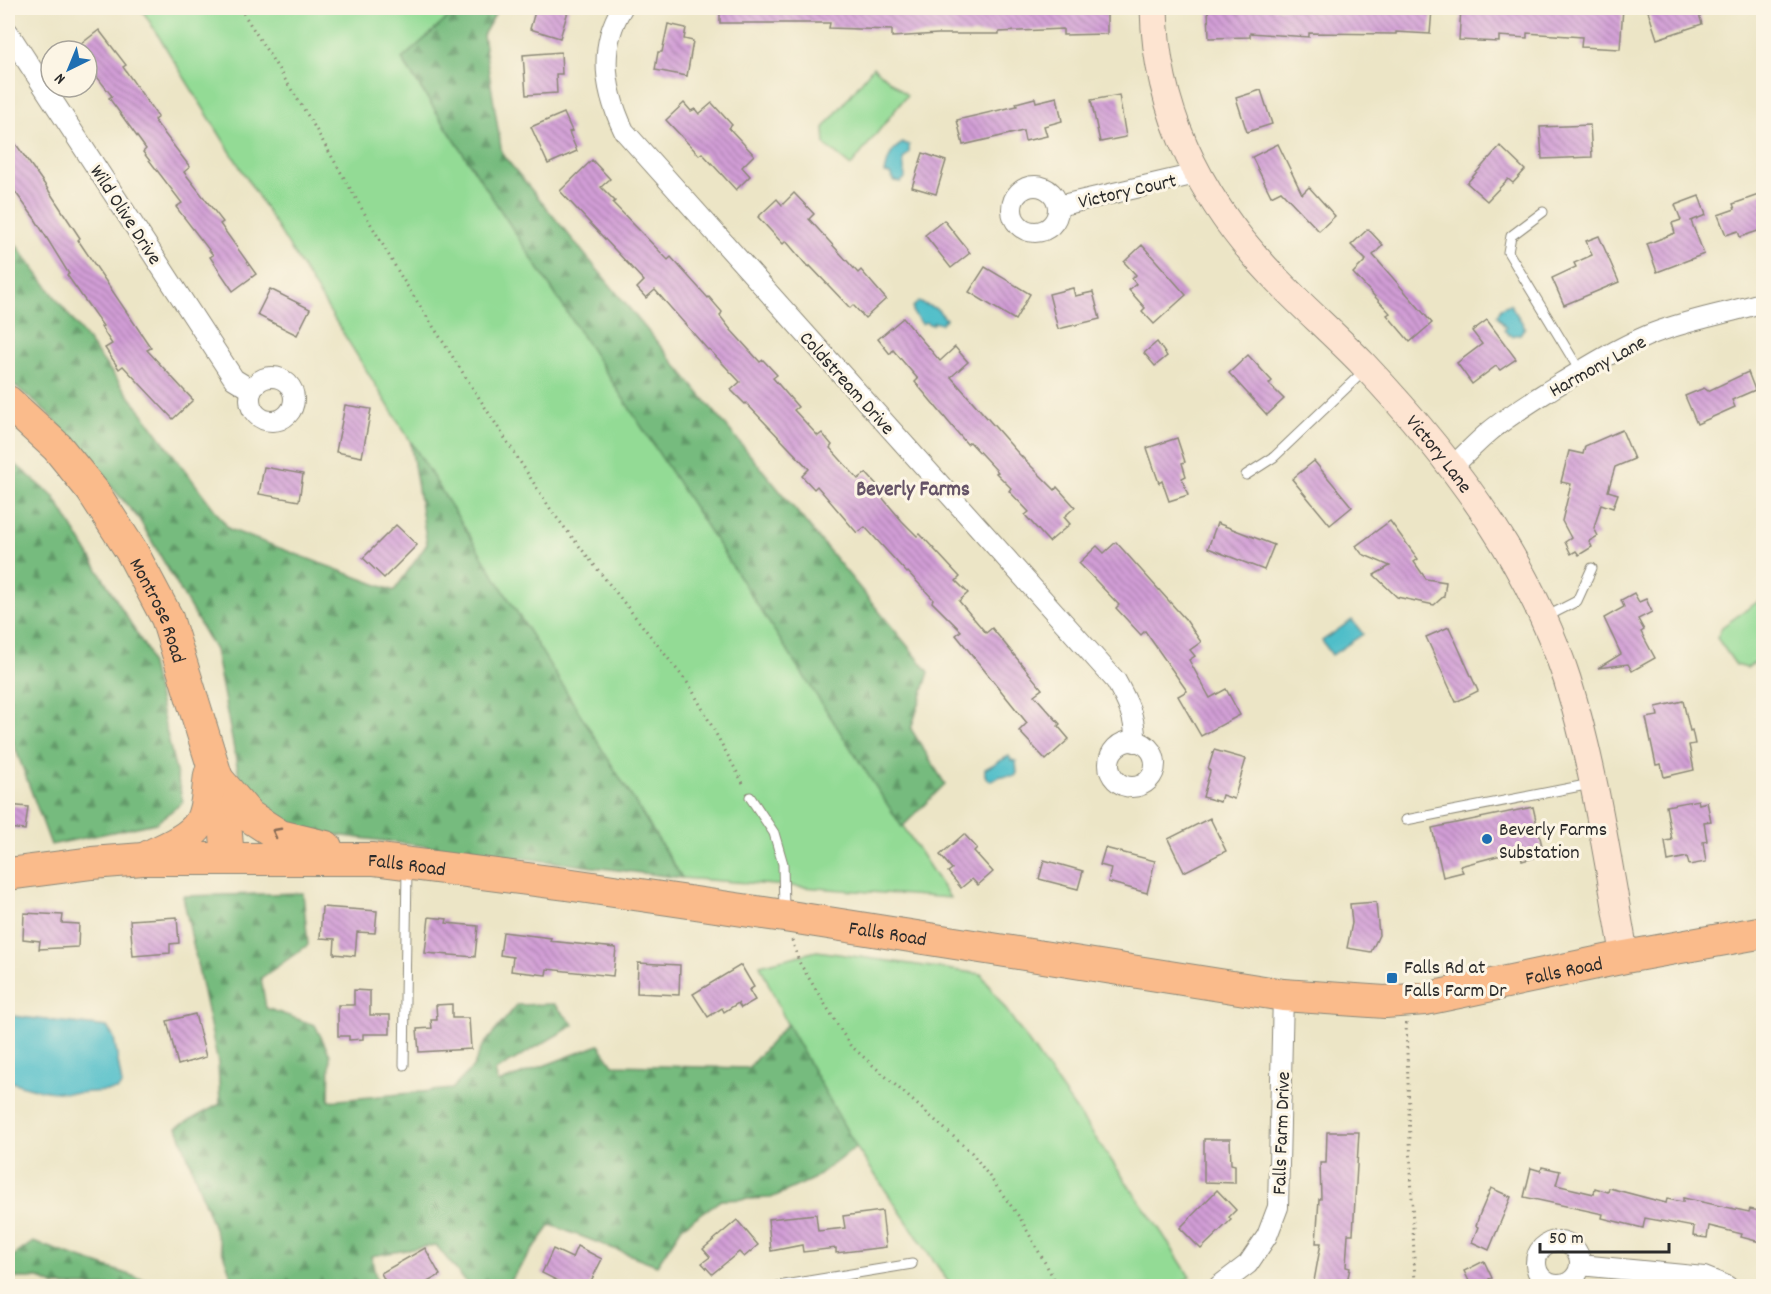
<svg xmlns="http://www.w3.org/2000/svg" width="1771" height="1294" viewBox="0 0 1771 1294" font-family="Dekko,sans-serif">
<defs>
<pattern id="forest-firs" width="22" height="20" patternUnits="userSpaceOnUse" patternTransform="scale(1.5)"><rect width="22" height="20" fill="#76bb7e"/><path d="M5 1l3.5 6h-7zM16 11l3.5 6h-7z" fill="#619867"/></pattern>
<pattern id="building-back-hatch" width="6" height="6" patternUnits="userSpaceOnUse" patternTransform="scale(1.5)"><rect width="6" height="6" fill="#d19dd6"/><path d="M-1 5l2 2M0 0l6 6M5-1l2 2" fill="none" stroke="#aa80ae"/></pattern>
</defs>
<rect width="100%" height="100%" fill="#fcf5e5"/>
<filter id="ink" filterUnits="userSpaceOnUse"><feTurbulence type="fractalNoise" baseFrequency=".0167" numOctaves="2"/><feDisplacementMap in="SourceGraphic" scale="12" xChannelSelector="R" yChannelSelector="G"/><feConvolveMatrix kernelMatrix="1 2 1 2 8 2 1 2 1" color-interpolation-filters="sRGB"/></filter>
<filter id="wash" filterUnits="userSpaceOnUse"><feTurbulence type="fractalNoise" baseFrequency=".008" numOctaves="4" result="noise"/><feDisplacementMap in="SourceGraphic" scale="24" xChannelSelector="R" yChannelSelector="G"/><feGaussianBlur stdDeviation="1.35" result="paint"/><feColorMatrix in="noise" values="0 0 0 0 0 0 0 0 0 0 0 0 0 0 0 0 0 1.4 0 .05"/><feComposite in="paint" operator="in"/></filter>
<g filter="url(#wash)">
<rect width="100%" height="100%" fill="#ece5c6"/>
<!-- green -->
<g fill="#93db95" stroke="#5f8360" stroke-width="1.5">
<path d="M141,8H461L403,61L950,898L682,878Z"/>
<path d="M873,67L907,95L851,166L825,145L824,128Z"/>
<path d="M1763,598V657L1747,668L1736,665L1717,638L1722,627Z"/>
<path d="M817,951L981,974L1162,1233L1190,1277L1177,1286H951L856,1147L787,1024L760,965Z"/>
</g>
<!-- forest -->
<g fill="url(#forest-firs)" stroke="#507354" stroke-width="1.5">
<path d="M459,8H499L483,35L502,154L929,672L911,729L945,784L902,827L402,59Z"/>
<path d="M8,234L229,529L394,591L427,544L410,440L682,878L296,830L240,781L215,650L139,519L47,412L8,380Z"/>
<path d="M8,458L54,497L148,652L183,802L156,823L51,845L8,728Z"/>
<path d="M303,893L308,945L261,978L266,1008L315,1025L330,1055L329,1101L452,1089L474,1066L481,1048L517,1005L554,1004L574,1025L495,1071L498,1083L599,1045L613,1065L748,1068L787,1024L856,1147L813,1179L771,1198L721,1200L682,1227L657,1265L551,1225L506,1286H469L436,1245L371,1256L378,1286H235L177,1127L220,1104L218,1063L183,896Z"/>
<path d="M33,1242L162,1286H55L39,1278H8V1260Z"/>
</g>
<!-- water -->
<g fill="#50bec9" stroke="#3e747a" stroke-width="1.5">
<path d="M903,143L909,145V153L903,159L905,178L901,182L894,181L890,174L885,173C888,159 890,150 903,143Z"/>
<path d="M918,302L937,309L946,319L941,324L934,322L932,325L925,322L922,324L913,313V307Z"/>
<path d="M1510,304L1525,327L1520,334L1512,336L1511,334L1509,335L1504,330L1506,328L1497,315L1501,308Z"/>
<path d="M1352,620L1363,634L1332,655L1322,641Z"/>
<path d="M1009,756L1011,760L1016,761L1017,773L1015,776H1001L991,781C985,779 984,775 985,769Z"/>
<path d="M12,1016L107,1027L114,1038L122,1085L117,1090C77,1094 48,1096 9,1081L8,1018Z"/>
</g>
<g id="blocks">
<!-- building -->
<g fill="url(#building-back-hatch)">
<path d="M536,8H569L560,38L530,29Z"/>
<path d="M720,8H1107V34L1063,35V29L999,32V34H938L892,37V30L829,28L830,23H720Z"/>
<path d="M1208,8H1393L1432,9L1430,34L1396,32V34L1309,33V37L1250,33V37L1209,38Z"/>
<path d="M1461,8H1623L1620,49L1581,47L1582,37L1527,33V38L1499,36V42L1459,40Z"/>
<path d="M1647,8H1697L1702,24L1657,39Z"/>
<path d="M668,24L686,28L684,39L693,41L687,76L655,70L658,52H662Z"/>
<path d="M99,30L126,65L123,67L158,117L154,120L190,167L184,172L223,222L220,224L256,274L233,291L210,257L213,255L176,207L182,203L143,152L146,149L109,98L112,96L87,64V51H72Z"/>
<path d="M561,52L562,74H556L557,93L526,95L523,55Z"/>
<path d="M1261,90L1272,124L1247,132L1236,98Z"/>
<path d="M1119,95L1126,137L1100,142L1091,100Z"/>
<path d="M1057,97L1062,121L1044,126L1047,136L1025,141L1023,131L963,145L957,120L1017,106L1016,103L1035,98L1036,102Z"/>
<path d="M684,103L691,111L695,109L699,114L712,103L732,125L729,128L754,155L742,167L750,176L736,190L702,153L699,155L666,120Z"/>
<path d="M564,113L572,131L569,132L577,151L548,164L531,127Z"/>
<path d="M1590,125L1592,157L1542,159L1540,127Z"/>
<path d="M8,133L45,185L80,238L78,240L151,348L147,350L193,400L173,419L123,366L119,369L105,348L112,344L101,327L103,326L67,275L69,274L35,219L8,182Z"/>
<path d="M1278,144L1302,194L1309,187L1335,216L1319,231L1281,191L1271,196L1252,157Z"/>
<path d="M1500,146L1525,170L1513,183L1508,179L1487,201L1467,183Z"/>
<path d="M923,153L946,161L936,194L912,187Z"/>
<path d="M592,160L610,179L601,187L615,201L613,203L668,260L671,257L708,298L709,297L722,312L720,316L731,330L760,362L763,360L777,375L773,378L798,407L794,410L818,436L822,433L832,445L830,448L858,479L866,473L879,487L876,490L902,521L917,536L920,534L960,577L956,581L968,593L959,601L986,633L992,628L1042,689L1034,695L1060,724L1058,726L1069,739L1046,760L1019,731L1027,723L956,635L961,631L932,602L933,599L908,572L907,573L865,527L857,533L817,486L814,489L802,476L809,469L746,403L745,404L731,390L740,382L709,349L708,350L655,290L646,298L637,288L644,281L560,191Z"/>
<path d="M794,193L814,214L809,219L858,273L861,270L886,299L865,318L853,305L850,308L810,266L808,267L786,241L783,244L758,217L777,199L782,205Z"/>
<path d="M1764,193V229L1740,237L1738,231L1726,235L1718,215L1735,209L1733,204Z"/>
<path d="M1699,196L1706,215L1691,221L1704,254L1657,272L1647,244L1675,233L1672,223L1681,220L1675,205Z"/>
<path d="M944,220L970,253L951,268L925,235Z"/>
<path d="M1368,229L1383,245L1373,255L1432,323L1410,342L1387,315L1390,313L1353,273L1366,260L1351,245Z"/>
<path d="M1599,236L1619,282L1564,305L1552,278L1576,267L1574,263L1592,255L1586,241Z"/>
<path d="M1142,245L1186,295L1154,324L1142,311L1145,308L1129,290L1136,284L1132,279L1136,275L1124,262Z"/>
<path d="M985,267L1030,294L1015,320L969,292Z"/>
<path d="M1073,288L1075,296L1093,292L1100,319L1058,329L1049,294Z"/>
<path d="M270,289L310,309L297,335L257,315Z"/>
<path d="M903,318L940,361L955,347L968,362L951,377L1018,453L1055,490L1057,487L1075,507L1064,517L1070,524L1049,542L1025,515L1029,512L1009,491L1011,488L996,473L998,472L970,442L967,444L915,382L918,379L893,350L890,354L878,339Z"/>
<path d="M1487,320L1516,359L1500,370L1496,366L1472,384L1457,363L1482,344L1472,331Z"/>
<path d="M1157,342L1167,356L1155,366L1144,353Z"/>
<path d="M1248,355L1272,381L1269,384L1284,399L1267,415L1229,373Z"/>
<path d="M1748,372L1755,390L1732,400L1735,407L1697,424L1685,396L1704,388L1708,391Z"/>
<path d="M345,405L371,409L362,457L336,452Z"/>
<path d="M1622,430L1634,459L1615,467L1608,491L1618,494L1613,508L1601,504L1594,528L1598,536L1589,541L1592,547L1579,555L1576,551L1571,554L1565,542L1571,538L1562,521L1571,484L1561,482L1569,451L1583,454L1585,446Z"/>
<path d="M1177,438L1185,462L1182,463L1186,476L1182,478L1188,495L1169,501L1162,481L1159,483L1147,448Z"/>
<path d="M1314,461L1352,507L1330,525L1292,479Z"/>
<path d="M264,467L303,474L299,501L259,494Z"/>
<path d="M1390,521L1418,559L1414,562L1426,579L1446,582L1444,596L1434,605L1397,597L1374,575L1390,566L1362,554L1356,546Z"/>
<path d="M1217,523L1274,545L1264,570L1208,548Z"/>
<path d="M396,525L417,545L384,578L363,558Z"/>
<path d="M1116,542L1186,620L1201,642L1190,650L1195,656L1189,660L1210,698L1226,689L1240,715L1201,736L1178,696L1187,691L1145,631L1141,635L1116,608L1119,605L1079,563L1097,546L1104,553Z"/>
<path d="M1634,593L1639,602L1646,599L1652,612L1638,619L1644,630L1641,632L1655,658L1632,671L1628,664L1598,668L1621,654L1604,618L1624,607L1621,600Z"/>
<path d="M1449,627L1478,691L1456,702L1426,637Z"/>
<path d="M1683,701L1690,731L1692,730L1695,744L1689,745L1694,770L1664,777L1661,764L1656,765L1646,718L1658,716L1656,707Z"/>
<path d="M1214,750L1246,759L1234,799L1222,795L1220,802L1203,797L1210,771L1208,769Z"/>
<path d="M1698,800L1699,804L1707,802L1711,821L1704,822L1707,841L1703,842L1706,862L1689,865L1687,857L1668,861L1665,841L1672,840L1666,806Z"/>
<path d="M8,805L28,807L25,830L8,828Z"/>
<path d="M1533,807L1544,855L1522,861L1520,850L1460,866L1463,872L1443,877L1432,828Z"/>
<path d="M1210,818L1226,851L1184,872L1168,839Z"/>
<path d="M964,834L977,848L974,851L993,872L978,885L972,879L961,888L948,872L952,869L940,855Z"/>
<path d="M1105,848L1155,861L1147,893L1108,882L1111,868L1100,865Z"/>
<path d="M1044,860L1083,871L1078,889L1039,879Z"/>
<path d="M1376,902L1379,935L1371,952L1347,948L1352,923L1350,904Z"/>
<path d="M322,907L377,911L375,933L357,932L355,956L334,954L335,939L320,938Z"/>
<path d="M24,913L63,915L62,923L79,924L78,947L39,949L40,941L23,939Z"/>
<path d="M177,917L179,943L170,944V953L133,956L130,920Z"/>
<path d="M429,917L447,919L446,923L478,926L475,957L425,953Z"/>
<path d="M503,932L551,938L550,941L616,948L613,976L547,969L546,975L511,971L513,957L500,955Z"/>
<path d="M638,963L680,965L679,995L637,993Z"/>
<path d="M741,965L754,987L749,990L755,1000L741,1008L738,1003L724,1012L722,1008L708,1017L693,994Z"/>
<path d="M354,990L370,991V1015H390V1034H363V1039L349,1040V1036H338V1005H354Z"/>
<path d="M452,1004V1018H469L471,1049L419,1052L417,1029L432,1028L431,1020H437L436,1005Z"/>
<path d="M195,1014L206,1057L178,1065L167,1021Z"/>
<path d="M1327,1132H1359L1353,1234H1348L1346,1267L1350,1268L1346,1287H1315L1316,1282L1314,1281L1321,1243H1316L1319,1199H1321L1320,1163H1326Z"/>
<path d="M1204,1139H1230L1231,1164L1235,1165V1183L1204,1182Z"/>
<path d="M1542,1167L1560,1171L1556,1185L1594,1194L1595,1188L1608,1192L1609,1188L1666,1203L1667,1199L1683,1202V1198L1749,1212L1750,1209L1764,1212V1243L1741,1237L1742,1234L1709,1226L1707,1238L1693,1236L1694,1227L1645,1218L1643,1228L1602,1218L1603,1214L1524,1197L1531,1168L1541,1171Z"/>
<path d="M1491,1188L1511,1197L1489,1250L1472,1242L1478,1227L1476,1226L1479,1216Z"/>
<path d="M1217,1190L1236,1210L1229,1217L1231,1220L1201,1249L1180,1228Z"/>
<path d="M882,1211L886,1247L836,1253V1248L803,1252L802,1245L771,1251L768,1219L816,1214L818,1231L845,1228L843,1216Z"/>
<path d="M737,1220L758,1245L744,1257L739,1252L712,1274L702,1263L710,1257L703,1249Z"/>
<path d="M577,1246L602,1259L588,1287H570L542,1273L553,1249L572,1258Z"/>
<path d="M425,1248L440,1275L419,1287H388L381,1273Z"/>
<path d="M1484,1261L1492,1278L1489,1279L1493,1287H1472L1464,1271Z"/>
</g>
</g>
</g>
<g filter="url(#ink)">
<use href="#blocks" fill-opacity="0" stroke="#8c8878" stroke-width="1.5"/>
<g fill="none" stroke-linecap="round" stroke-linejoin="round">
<defs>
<g id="lane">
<path d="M1543,212L1511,236L1508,252L1580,371"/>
<path d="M1246,475L1274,457L1365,370"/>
<path d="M1546,617L1577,601L1592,568"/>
<path d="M750,797L774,833L783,864L784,910"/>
<path d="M1406,820L1591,784"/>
<path d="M404,1065L407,869"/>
<path d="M778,1286L912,1264"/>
</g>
<g id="street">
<path d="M622,8C598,47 605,91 624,131L1116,681C1127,701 1136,718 1135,742"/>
<path d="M8,32L234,379L252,390"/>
<circle cx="1035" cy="209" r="23"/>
<path d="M1058,206L1196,174"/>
<circle cx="272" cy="399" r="22"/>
<path d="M1452,467C1465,455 1476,443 1489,432C1508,416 1531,402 1553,388C1584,369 1616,349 1649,335C1686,320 1726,314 1764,302"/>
<circle cx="1132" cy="764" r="23"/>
<circle cx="1558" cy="1263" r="22"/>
<path d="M1580,1265L1704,1277L1727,1286"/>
<path d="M1219,1286L1248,1264L1267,1236L1278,1207L1283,995"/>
</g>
<g id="secondary">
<path id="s1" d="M1154,8C1156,114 1204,205 1277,280C1305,309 1335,335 1363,364C1416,420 1465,479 1505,545C1530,587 1552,632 1567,679C1595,769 1608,864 1625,957"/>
</g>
<g id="primary">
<path id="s2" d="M8,402L57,447L92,490L132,552L167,618L223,798L228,859"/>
<path d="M219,781L249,816L280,836L326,847"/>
<path d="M148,857C167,847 198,837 204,814C208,802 208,788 210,775"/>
<path id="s3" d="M8,874L92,863L143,859H373L566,884L784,916L1283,995L1385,1002L1425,999L1625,957L1764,932"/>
</g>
</defs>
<!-- lane casing -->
<use href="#lane" stroke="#8c8878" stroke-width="11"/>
<!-- street casing -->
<use href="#street" stroke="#8c8878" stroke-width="22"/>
<!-- secondary casing -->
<use href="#secondary" stroke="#8c8878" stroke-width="29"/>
<!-- primary casing -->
<use href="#primary" stroke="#8c8878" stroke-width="34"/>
<!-- path -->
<g stroke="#8c8878" stroke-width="3" stroke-dasharray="1.5 4.5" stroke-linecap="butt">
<path d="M240,8L310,119L402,278L553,513L690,686L745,787"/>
<path d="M792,940L799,962L850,1045L972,1153L1020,1218L1058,1286"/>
<path d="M1406,1023L1415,1286"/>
</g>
<!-- lane -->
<use href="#lane" stroke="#fff" stroke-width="9"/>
<!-- street -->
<use href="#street" stroke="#fff" stroke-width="20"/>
<!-- secondary -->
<use href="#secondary" stroke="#fde4d1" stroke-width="27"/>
<!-- primary -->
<use href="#primary" stroke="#fabb8b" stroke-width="32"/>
</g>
<!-- one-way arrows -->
<defs><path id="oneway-chevron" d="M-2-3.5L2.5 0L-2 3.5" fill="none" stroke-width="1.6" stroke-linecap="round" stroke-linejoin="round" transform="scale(1.5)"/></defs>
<use stroke="#886c56" href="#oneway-chevron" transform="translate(276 832) rotate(-152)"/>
</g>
<!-- markers -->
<g fill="#1f6fb2" stroke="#fcf5e5" stroke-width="2">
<circle cx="1487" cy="839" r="6"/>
<rect x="1386" y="972" width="12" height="12" rx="3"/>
</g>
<g text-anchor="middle" stroke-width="6" stroke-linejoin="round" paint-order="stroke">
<!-- street labels -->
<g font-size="20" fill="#2b2b2b" stroke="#fcf5e5">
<text transform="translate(1127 190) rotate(-13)" y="7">Victory Court</text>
<text transform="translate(127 214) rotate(57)" y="7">Wild Olive Drive</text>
<text transform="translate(1597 365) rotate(-29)" y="7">Harmony Lane</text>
<text transform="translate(848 382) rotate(48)" y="7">Coldstream Drive</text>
<text dy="7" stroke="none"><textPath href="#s1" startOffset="544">Victory Lane</textPath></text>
<text dy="7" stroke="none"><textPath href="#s2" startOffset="260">Montrose Road</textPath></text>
<text dy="7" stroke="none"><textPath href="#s3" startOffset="400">Falls Road</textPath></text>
<text dy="7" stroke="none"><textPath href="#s3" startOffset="886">Falls Road</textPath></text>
<text dy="7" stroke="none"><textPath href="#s3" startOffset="1570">Falls Road</textPath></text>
<text transform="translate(1280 1133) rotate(-88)" y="7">Falls Farm Drive</text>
</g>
<!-- poi labels -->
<g font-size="20" fill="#2b2b2b" stroke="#fcf5e5" text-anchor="start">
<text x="1499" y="835">Beverly Farms<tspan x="1499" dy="23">Substation</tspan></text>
<text x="1404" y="973">Falls Rd at<tspan x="1404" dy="23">Falls Farm Dr</tspan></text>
</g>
<!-- neighbourhood labels -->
<g font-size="21" font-weight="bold" fill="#655367" stroke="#fcf5e5">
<text x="913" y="495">Beverly Farms</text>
</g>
</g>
<!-- margin -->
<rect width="1771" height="1294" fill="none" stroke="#fcf5e5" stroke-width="30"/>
<!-- north arrow -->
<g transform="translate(69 69) rotate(223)"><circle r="28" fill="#fcf5e5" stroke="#a8a49b" stroke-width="1.5"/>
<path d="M0-4.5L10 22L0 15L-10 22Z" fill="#1f6fb2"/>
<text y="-9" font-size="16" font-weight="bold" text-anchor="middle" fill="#2b2b2b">N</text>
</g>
<!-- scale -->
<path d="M1540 1243v9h129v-9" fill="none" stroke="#2b2b2b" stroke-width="3"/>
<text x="1549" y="1243" font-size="18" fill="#2b2b2b" stroke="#fcf5e5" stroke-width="4.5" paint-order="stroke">50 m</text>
</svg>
